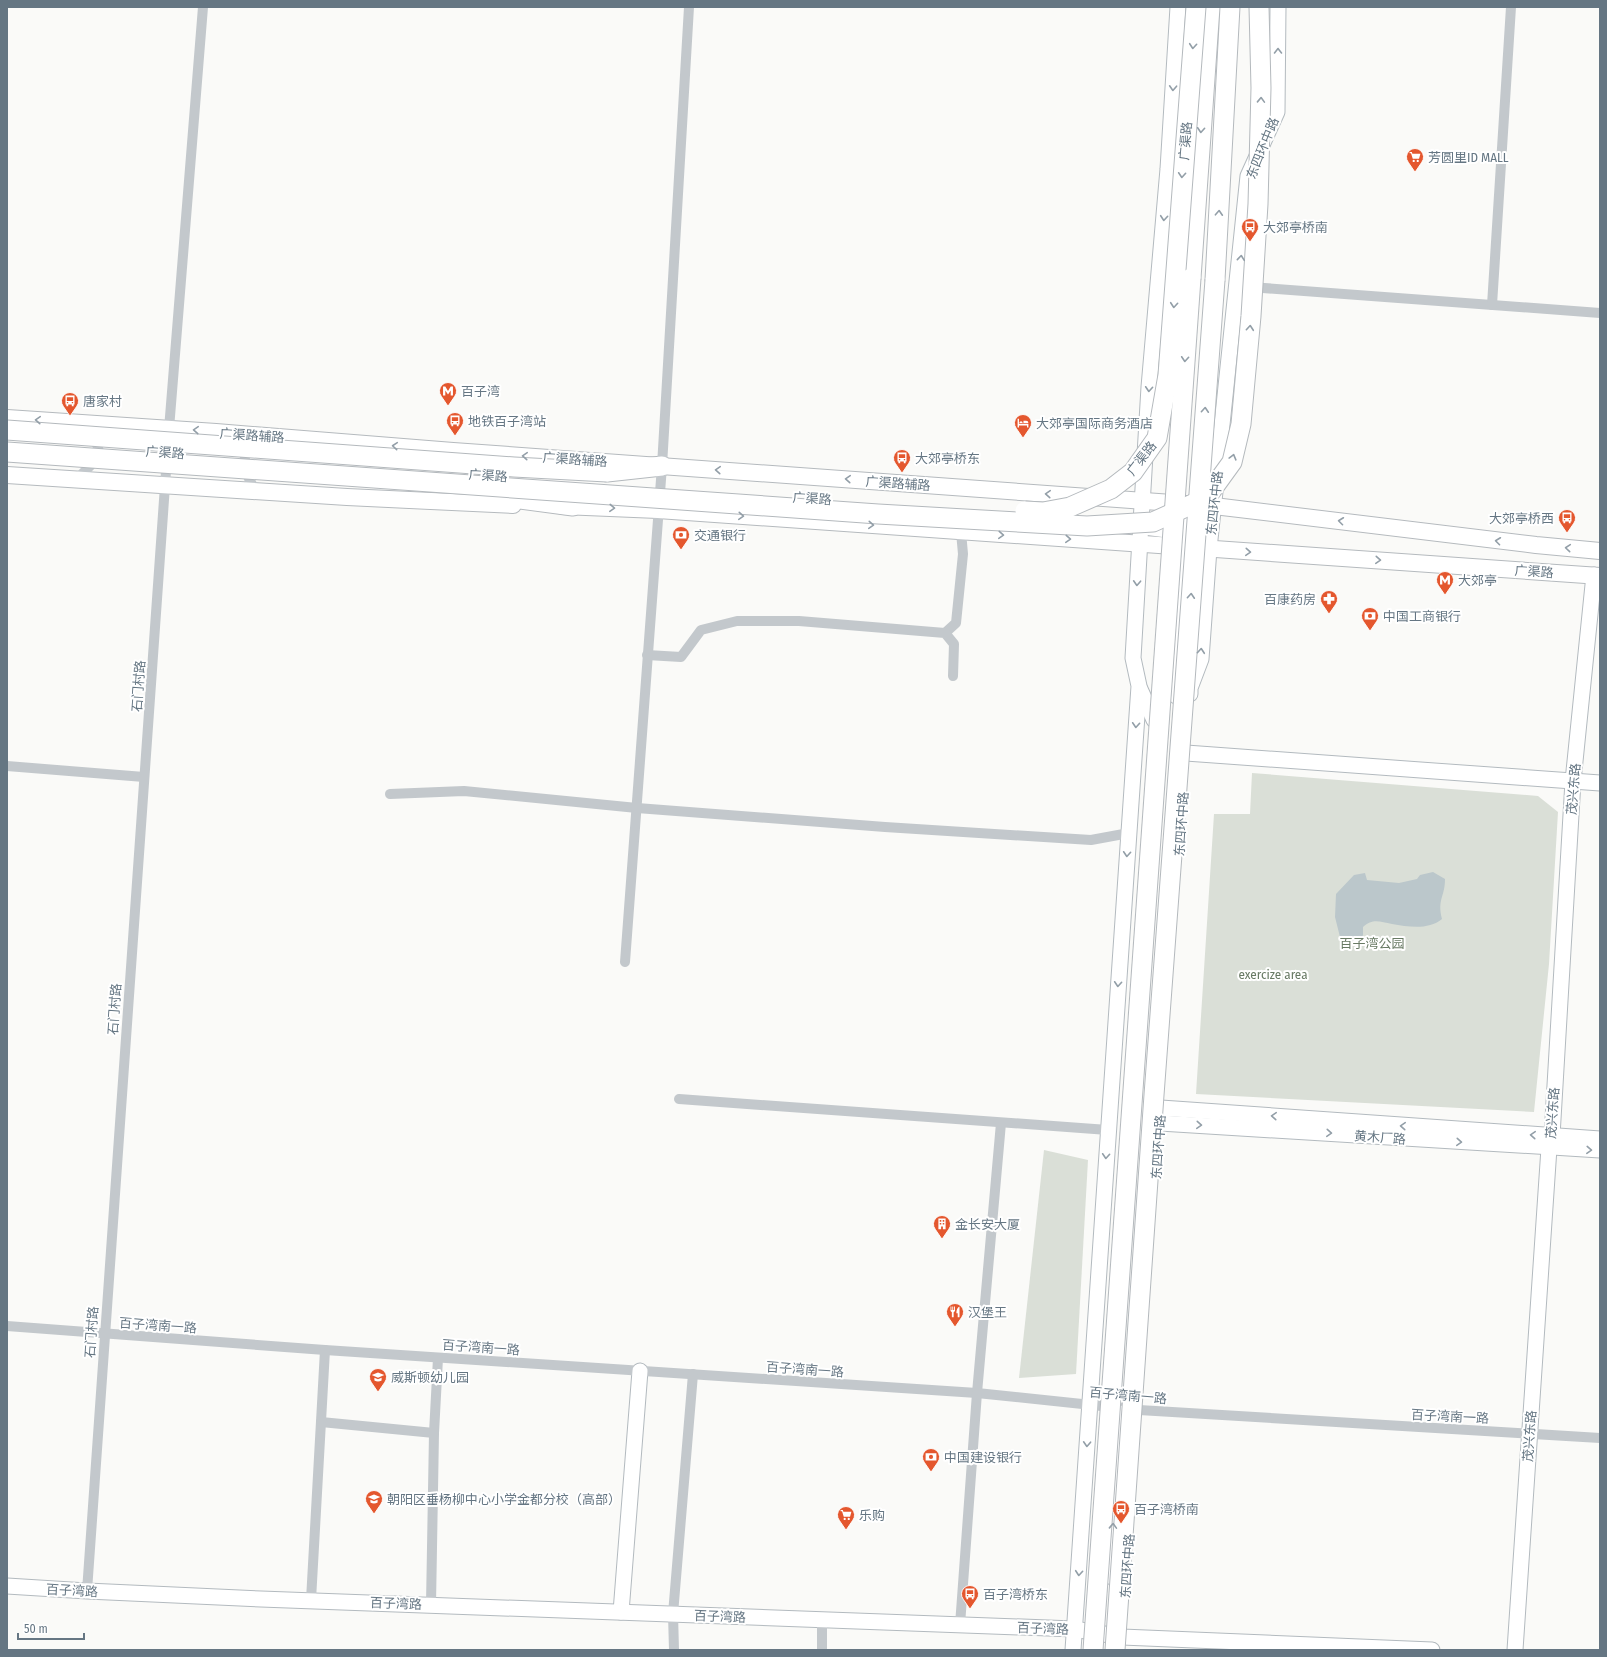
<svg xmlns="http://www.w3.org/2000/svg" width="1607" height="1657" viewBox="0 0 1607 1657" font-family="'Fira Sans Condensed','Noto Sans SC',sans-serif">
<rect width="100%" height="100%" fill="#fafaf8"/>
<!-- green -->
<g fill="#dadfd7">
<path d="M1252,773L1538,796L1558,812L1549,964L1534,1112L1196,1094L1214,814H1250Z"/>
<path d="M1044,1150L1088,1160L1076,1374L1019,1378Z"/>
</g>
<!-- water -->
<path fill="#bbc7cb" d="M1433,872L1445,879C1445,897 1437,899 1442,919C1429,930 1409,927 1392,924C1380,922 1373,918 1363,927V935L1359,942L1341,941L1335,917L1336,894L1354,875L1365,873L1367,880L1399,883L1417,879L1420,875Z"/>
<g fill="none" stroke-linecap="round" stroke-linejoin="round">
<defs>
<g id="secondary">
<path d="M1140,689L1154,720"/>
<path d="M1190,694V688L1201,659L1209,549L1248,176L1277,112L1278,7"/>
<path d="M1176,696V635L1182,547L1181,534"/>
<path d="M1186,753L1600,783"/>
<path d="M1161,1108L1600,1139"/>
<path d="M1160,1123L1600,1150"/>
<path d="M1112,1577V1524L1123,1413"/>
<path d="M7,1586L87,1591L261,1599L1074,1629L1122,1637L1432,1650"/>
<path d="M621,1612L640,1371"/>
<path d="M1073,1650L1139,686L1133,658L1149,387L1168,169L1178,7"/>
<path d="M1515,1650L1549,1148L1552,1136L1573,781L1594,575"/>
</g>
<g id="primary">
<path d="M7,418L216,432L453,451L1214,506L1536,545L1600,551"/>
<path d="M7,475L347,497L513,505"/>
<path d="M562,506L658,510L1600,576"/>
<path d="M1141,526L1171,530L1180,527L1206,510"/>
</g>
<g id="highway">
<path d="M1191,278L1210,7"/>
<path d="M1215,280L1230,7"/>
<path d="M607,472L662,466"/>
<path d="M489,495L573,506"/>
</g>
</defs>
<!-- secondary casing -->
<use href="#secondary" stroke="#b3babf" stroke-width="17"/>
<!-- primary casing -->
<use href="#primary" stroke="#b5babe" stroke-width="18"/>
<!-- highway casing -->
<use href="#highway" stroke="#b4b9bd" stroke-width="21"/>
<!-- street -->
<g stroke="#c3c8cc" stroke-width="10">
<path d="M1250,287L1600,313"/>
<path d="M1492,305L1511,7"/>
<path d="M250,445C239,463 246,475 256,491"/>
<path d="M76,480L91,465L99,452L96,440L91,434"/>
<path d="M945,633L956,623L963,554L961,532"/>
<path d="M647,655L681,657L701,630L737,621H799L945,633L954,644L953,676"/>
<path d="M7,766L144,777"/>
<path d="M390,794L464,791L637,808L885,827L1091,840L1129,833"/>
<path d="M625,962L662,466L689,7"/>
<path d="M679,1099L1108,1130"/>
<path d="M7,1326L325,1350L977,1393L1139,1410L1600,1438"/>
<path d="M321,1422L434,1433"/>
<path d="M87,1591L169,429L203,7"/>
<path d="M311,1600L325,1350"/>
<path d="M431,1605L434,1433L438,1358"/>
<path d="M960,1625L977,1393L1001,1123"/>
<path d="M674,1650L673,1614L693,1374"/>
<path d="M822,1650V1619"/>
</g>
<!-- secondary -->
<use href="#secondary" stroke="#fff" stroke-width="15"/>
<!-- primary -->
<use href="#primary" stroke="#fff" stroke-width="16"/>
<!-- highway -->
<use href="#highway" stroke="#fff" stroke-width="19"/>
<defs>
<g id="highway-bridge">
<path d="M7,430L514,467L607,472"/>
<path d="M7,452L878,514L1087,526L1153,522L1206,498L1232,462L1241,424L1251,316L1258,204L1261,88L1259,7"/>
<path d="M1025,511L1043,512L1070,507L1111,489L1133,472L1157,438L1168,375L1196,7"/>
<path d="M1093,1650L1191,278"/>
<path d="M1115,1650L1154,1095L1215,280"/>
</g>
</defs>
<!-- highway-bridge casing -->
<use href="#highway-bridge" stroke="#b4b9bd" stroke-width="21" stroke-linecap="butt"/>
<!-- highway-bridge -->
<use href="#highway-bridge" stroke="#fff" stroke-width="19"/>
</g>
<!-- one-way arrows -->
<defs><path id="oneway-chevron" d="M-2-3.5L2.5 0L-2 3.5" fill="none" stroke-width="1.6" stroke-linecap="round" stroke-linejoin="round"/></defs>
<g stroke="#939fa8">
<use href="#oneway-chevron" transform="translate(1193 46) rotate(95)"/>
<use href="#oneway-chevron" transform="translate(1278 51) rotate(-90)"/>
<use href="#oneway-chevron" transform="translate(1173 88) rotate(93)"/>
<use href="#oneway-chevron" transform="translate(1261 100) rotate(-88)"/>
<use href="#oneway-chevron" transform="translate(1201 130) rotate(94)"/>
<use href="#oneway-chevron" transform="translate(1182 175) rotate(94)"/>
<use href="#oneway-chevron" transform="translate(1219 213) rotate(-87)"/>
<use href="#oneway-chevron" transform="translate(1164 218) rotate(95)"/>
<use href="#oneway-chevron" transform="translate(1241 258) rotate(-84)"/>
<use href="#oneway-chevron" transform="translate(1174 305) rotate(95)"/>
<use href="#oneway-chevron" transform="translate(1250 328) rotate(-85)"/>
<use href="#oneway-chevron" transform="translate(1185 359) rotate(94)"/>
<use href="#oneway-chevron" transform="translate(1149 389) rotate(94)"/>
<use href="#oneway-chevron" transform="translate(1205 410) rotate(-86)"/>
<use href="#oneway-chevron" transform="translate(38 420) rotate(-176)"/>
<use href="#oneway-chevron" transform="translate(196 430) rotate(-176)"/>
<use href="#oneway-chevron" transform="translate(395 446) rotate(-175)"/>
<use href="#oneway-chevron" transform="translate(525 456) rotate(-176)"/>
<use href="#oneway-chevron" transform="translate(1233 457) rotate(-75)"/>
<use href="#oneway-chevron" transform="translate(718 470) rotate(-176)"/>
<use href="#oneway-chevron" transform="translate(848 479) rotate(-176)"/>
<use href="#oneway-chevron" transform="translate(1048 494) rotate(-176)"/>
<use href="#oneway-chevron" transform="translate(612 508) rotate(3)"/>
<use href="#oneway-chevron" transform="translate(741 516) rotate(4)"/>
<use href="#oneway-chevron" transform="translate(1341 521) rotate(-173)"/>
<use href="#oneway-chevron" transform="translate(871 525) rotate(4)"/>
<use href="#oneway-chevron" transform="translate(1001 535) rotate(4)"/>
<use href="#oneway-chevron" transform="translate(1068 539) rotate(4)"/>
<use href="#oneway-chevron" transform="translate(1498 541) rotate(-173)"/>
<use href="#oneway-chevron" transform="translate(1568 548) rotate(-175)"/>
<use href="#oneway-chevron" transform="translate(1248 552) rotate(4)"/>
<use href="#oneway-chevron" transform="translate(1378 560) rotate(4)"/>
<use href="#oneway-chevron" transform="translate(1137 583) rotate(93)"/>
<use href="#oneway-chevron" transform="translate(1191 596) rotate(-86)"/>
<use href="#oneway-chevron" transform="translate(1201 651) rotate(-85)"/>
<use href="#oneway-chevron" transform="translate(1136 725) rotate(94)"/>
<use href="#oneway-chevron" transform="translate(1127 854) rotate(94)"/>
<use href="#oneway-chevron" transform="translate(1118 984) rotate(94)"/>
<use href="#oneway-chevron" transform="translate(1274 1116) rotate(-176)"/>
<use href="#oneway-chevron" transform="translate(1199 1125) rotate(4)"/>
<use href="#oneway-chevron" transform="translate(1403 1126) rotate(-176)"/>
<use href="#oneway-chevron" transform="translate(1329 1133) rotate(4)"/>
<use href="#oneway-chevron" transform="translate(1533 1135) rotate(-176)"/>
<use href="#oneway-chevron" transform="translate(1459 1142) rotate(4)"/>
<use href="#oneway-chevron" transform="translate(1589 1150) rotate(3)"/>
<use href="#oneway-chevron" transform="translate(1106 1156) rotate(94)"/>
<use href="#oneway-chevron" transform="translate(1087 1444) rotate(93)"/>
<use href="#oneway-chevron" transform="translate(1113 1526) rotate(-88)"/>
<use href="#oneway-chevron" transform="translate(1079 1573) rotate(95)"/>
</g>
<!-- icons -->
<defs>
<symbol id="supermarket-pin" viewBox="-11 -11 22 30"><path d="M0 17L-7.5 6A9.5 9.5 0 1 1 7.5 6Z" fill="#e4572e" stroke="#fff"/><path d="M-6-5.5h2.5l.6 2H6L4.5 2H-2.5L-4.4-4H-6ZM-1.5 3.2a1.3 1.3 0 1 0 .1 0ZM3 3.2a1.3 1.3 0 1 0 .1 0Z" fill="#fff"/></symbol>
<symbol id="bus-pin" viewBox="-11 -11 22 30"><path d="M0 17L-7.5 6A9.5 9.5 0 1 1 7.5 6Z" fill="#e4572e" stroke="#fff"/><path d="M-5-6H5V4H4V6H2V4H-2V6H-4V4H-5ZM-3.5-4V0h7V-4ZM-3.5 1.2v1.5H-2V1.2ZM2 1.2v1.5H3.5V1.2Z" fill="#fff"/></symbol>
<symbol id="metro-pin" viewBox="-11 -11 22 30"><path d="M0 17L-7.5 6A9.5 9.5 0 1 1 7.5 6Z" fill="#e4572e" stroke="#fff"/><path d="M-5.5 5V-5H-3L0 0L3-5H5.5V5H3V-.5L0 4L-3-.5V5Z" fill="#fff"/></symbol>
<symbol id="hotel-pin" viewBox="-11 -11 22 30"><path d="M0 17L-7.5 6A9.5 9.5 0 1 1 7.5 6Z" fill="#e4572e" stroke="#fff"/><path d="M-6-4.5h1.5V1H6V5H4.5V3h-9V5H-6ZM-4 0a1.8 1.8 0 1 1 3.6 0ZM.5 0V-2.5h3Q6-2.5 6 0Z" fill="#fff"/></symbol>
<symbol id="bank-pin" viewBox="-11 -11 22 30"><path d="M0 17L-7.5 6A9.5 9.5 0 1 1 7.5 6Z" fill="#e4572e" stroke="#fff"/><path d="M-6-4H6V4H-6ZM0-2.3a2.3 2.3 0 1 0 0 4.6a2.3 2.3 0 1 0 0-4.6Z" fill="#fff"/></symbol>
<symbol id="pharmacy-pin" viewBox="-11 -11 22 30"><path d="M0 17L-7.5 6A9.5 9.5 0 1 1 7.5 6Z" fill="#e4572e" stroke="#fff"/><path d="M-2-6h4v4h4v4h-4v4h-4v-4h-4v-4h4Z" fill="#fff"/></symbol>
<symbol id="building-pin" viewBox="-11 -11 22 30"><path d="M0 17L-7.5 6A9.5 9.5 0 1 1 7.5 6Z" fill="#e4572e" stroke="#fff"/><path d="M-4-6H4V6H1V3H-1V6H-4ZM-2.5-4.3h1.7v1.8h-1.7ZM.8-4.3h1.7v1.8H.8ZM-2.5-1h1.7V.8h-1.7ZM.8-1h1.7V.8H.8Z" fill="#fff"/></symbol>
<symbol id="restaurant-pin" viewBox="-11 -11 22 30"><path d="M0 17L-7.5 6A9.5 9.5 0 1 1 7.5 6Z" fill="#e4572e" stroke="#fff"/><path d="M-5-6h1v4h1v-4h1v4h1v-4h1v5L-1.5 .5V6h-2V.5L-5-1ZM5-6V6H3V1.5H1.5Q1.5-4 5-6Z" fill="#fff"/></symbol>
<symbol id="school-pin" viewBox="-11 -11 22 30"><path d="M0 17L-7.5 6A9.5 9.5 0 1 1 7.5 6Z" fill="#e4572e" stroke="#fff"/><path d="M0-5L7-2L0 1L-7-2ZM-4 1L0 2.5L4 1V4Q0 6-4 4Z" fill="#fff"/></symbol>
</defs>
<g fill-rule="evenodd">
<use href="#supermarket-pin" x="1405" y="147" width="20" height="27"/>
<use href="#bus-pin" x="1240" y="217" width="20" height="27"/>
<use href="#metro-pin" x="438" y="381" width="20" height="27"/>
<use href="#bus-pin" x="60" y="391" width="20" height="27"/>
<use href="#bus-pin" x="445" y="411" width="20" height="27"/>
<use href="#hotel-pin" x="1013" y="413" width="20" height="27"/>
<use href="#bus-pin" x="892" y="448" width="20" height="27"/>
<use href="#bus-pin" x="1557" y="508" width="20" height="27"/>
<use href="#bank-pin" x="671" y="525" width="20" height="27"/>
<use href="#metro-pin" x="1435" y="570" width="20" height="27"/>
<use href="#pharmacy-pin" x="1319" y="589" width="20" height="27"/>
<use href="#bank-pin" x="1360" y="606" width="20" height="27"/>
<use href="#building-pin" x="932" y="1214" width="20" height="27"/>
<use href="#restaurant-pin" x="945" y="1302" width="20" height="27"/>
<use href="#school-pin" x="368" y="1367" width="20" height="27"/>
<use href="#bank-pin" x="921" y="1447" width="20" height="27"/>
<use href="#school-pin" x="364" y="1489" width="20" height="27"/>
<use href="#bus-pin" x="1111" y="1499" width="20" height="27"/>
<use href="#supermarket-pin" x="836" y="1505" width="20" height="27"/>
<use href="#bus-pin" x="960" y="1584" width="20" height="27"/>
</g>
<g text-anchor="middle" stroke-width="4" stroke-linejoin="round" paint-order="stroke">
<!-- street labels -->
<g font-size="13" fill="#657683" stroke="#fff">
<text transform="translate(1185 141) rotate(-85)" y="5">广渠路</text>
<text transform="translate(1262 148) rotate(-68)" y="5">东四环中路</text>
<text transform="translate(252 435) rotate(4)" y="5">广渠路辅路</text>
<text transform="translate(165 452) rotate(4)" y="5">广渠路</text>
<text transform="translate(1141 458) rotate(-52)" y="5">广渠路</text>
<text transform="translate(575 459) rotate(4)" y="5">广渠路辅路</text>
<text transform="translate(488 475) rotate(4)" y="5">广渠路</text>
<text transform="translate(898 483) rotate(4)" y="5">广渠路辅路</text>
<text transform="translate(812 498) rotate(4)" y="5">广渠路</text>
<text transform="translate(1214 503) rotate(-84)" y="5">东四环中路</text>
<text transform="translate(1534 571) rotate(4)" y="5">广渠路</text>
<text transform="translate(138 686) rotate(-86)" y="5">石门村路</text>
<text transform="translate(1573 789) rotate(-85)" y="5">茂兴东路</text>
<text transform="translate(1181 824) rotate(-86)" y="5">东四环中路</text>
<text transform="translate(114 1009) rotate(-86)" y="5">石门村路</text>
<text transform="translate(1552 1113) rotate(-86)" y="5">茂兴东路</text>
<text transform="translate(1380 1137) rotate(4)" y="5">黄木厂路</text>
<text transform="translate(1158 1147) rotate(-86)" y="5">东四环中路</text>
<text transform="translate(158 1325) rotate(4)" y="5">百子湾南一路</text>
<text transform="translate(91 1332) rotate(-86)" y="5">石门村路</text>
<text transform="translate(481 1347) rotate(4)" y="5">百子湾南一路</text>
<text transform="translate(805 1369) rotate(4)" y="5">百子湾南一路</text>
<text transform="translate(1128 1395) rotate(5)" y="5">百子湾南一路</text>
<text transform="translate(1450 1416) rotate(3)" y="5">百子湾南一路</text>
<text transform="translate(1529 1436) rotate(-86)" y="5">茂兴东路</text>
<text transform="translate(1127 1566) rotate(-86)" y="5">东四环中路</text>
<text transform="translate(72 1590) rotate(3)" y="5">百子湾路</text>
<text transform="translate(396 1603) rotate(2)" y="5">百子湾路</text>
<text transform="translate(720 1616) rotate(2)" y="5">百子湾路</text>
<text transform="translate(1043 1628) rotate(2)" y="5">百子湾路</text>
</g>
<!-- poi labels -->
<g font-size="13" fill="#657683" stroke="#fff" text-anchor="start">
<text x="1428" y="162">芳圆里ID MALL</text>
<text x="1263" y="232">大郊亭桥南</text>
<text x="461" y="396">百子湾</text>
<text x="83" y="406">唐家村</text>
<text x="468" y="426">地铁百子湾站</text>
<text x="1036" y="428">大郊亭国际商务酒店</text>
<text x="915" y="463">大郊亭桥东</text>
<text x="1554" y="523" text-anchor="end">大郊亭桥西</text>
<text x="694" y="540">交通银行</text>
<text x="1458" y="585">大郊亭</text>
<text x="1316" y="604" text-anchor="end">百康药房</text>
<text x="1383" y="621">中国工商银行</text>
<text x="955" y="1229">金长安大厦</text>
<text x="968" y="1317">汉堡王</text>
<text x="391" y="1382">威斯顿幼儿园</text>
<text x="944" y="1462">中国建设银行</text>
<text x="387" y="1504">朝阳区垂杨柳中心小学金都分校（高部）</text>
<text x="1134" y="1514">百子湾桥南</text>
<text x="859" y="1520">乐购</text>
<text x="983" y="1599">百子湾桥东</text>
</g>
<!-- park labels -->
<g font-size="13" fill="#687a64" stroke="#fff">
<text x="1372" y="948">百子湾公园</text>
<text x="1273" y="979">exercize area</text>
</g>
</g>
<!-- border -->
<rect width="1607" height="1657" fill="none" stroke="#657683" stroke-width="16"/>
<!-- scale -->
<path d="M18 1633v6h66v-6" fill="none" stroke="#657683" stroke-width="2"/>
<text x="24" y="1633" font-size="12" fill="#657683" stroke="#ffffff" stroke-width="3" paint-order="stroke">50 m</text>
</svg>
